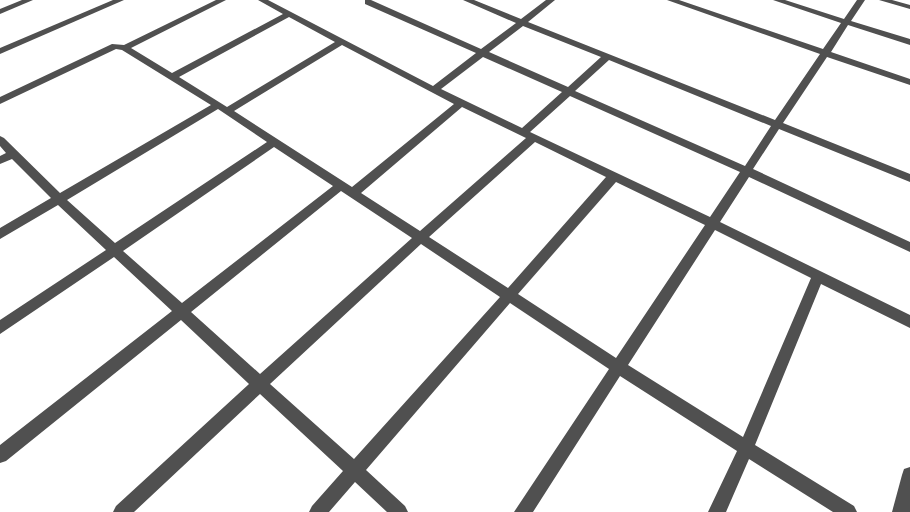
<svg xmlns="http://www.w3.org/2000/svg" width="910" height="512" viewBox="0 0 910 512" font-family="Manrope,sans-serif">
<rect width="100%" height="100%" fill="#fff"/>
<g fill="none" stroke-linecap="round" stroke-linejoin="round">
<!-- minor -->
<g fill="#505050" fill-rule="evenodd">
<path d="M22,0H33L0,14V9Z"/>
<path d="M113,0H124L0,54V48Z"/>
<path d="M216,0H226L131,48L172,73L283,14L258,0H268L433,86L476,53L365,4V0H371L481,49L516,23L463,0H474L521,19L546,0H555L528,22L775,120L820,54L667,0H679L823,49L841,23L773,0H785L844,19L857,0H865L851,21L910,39V45L848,25L831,52L910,79V85L827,57L783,123L910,174V182L779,129L753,169L910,242V252L749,177L720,222L910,315V328L821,284L755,445L854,506L857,512H833L749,459L726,512H708L737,451L620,376L533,512H514L609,369L510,303L366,470L405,506L408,512H387L355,482L329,512H309L312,506L343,471L260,394L134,512H113L116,506L249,384L181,320L6,461L0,463V445L172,311L114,257L0,334V320L106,250L58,205L0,239V228L51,198L12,159L0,164V156L6,153L0,146V136L4,138L60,193L211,105L122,50L116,49L0,104V97L112,44L124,45ZM289,17L335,42L227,107L179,77ZM523,26L601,57L568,87L489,52ZM342,45L454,104L352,187L234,111ZM483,57L562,92L522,128L441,89ZM609,60L771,126L745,166L575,91ZM570,96L740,172L710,217L530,132ZM462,107L526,138L420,231L361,193ZM218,109L267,142L115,243L67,200ZM535,142L606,177L508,288L429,237ZM274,147L333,186L182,303L123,251ZM616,182L705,225L616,358L518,294ZM341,191L412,238L260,374L191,312ZM715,230L811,278L743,437L628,365ZM421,244L500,297L354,459L270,384Z"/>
<path d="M879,0H892L910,5V9Z"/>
<path d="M910,467V512H892L902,475L904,469Z"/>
</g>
</g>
</svg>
